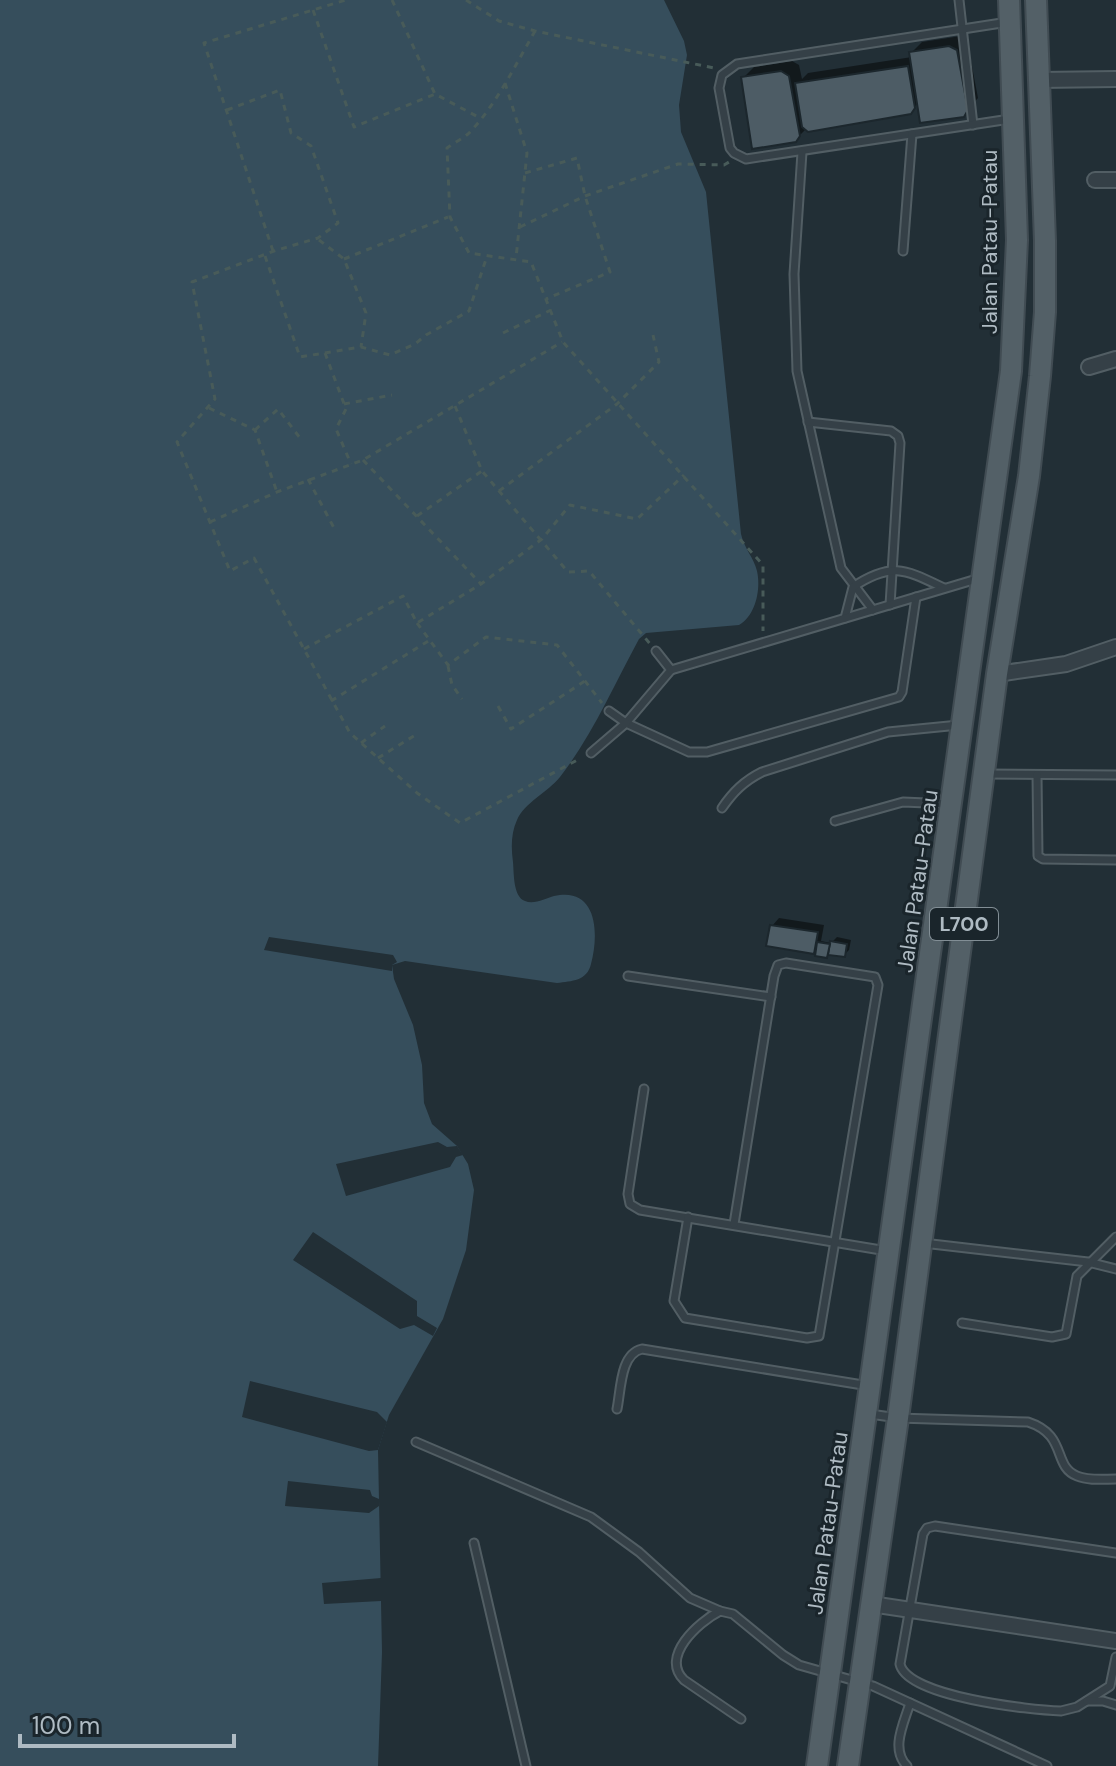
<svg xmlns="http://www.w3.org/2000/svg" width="1116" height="1766" viewBox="0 0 1116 1766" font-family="'DM Sans',sans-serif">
<rect width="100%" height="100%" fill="#222f36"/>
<!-- water -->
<path fill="#364e5c" d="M0,0H664L684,41L687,55L679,105L681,132L706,192L741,534C744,548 754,558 757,571C761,589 756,615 739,625L646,633L639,639C614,685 592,736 560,777C548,792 524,803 517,820C511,833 511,848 513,862C514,873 513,897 525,901C534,905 546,898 554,896C598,886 599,935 591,964C587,981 572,981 557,983L405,961L392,965L394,979L413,1025L422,1065L424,1103L432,1124L457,1146L468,1164L474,1190L466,1250L443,1319L389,1415L378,1450L382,1652L378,1766H0Z"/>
<!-- pier -->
<g fill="#222f36">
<path d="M269,937L393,955L397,962L392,965V971L264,950Z"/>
<path d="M438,1142L447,1147L457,1146L463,1155L456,1157L450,1167L346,1196L336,1164Z"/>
<path d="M313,1232L417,1301V1316L437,1328L433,1336L414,1325L400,1329L293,1260Z"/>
<path d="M250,1381L377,1412L387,1422L378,1450L369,1451L242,1417Z"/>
<path d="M288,1481L370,1490L372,1496L379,1499V1506L369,1513L285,1506Z"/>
<path d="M381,1578V1601L324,1604L322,1583Z"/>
</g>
<!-- shadow -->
<g fill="#0007">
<path d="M961,36L967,40L978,98L963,115L919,102L910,112L807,128L795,140L743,78L754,67L792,61L799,65L802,79L808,73L912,57V52L922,42Z"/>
<path d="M779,918L824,925L821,941L831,943L837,937L851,940L849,950L844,955L829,953L826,955L818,947L813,952L772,926Z"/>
</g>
<!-- building -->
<g fill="#4d5c65" stroke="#1c272d" stroke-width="2">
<path d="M949,46L957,50L968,110L964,117L920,123L909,52Z"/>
<path d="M908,66L915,108L911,114L808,132L802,127L795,83Z"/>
<path d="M781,71L789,76L800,136L796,142L752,149L741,77Z"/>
<path d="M770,925L818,932L814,954L766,946Z"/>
<path d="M830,941L847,944L845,957L828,955Z"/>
<path d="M817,942L830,944L827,958L815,956Z"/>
</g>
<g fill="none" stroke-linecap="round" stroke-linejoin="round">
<defs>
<g id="lane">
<path d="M959,0L973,125"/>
<path d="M1008,22L737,64L722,75L719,88L730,148L734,153L746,159L1010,119"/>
<path d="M802,152L794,274L797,371L841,568L873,610"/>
<path d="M903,251L912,134"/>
<path d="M808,422L891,431L898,436L900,443L890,605"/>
<path d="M845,618L853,587C892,561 906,570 944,588"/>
<path d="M656,651L671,670L626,723L689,752H707L899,697L902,692L916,597"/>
<path d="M671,670L980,578"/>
<path d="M591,753L626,723L609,711"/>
<path d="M986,774L1116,775"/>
<path d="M1037,775L1038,856L1043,859L1116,860"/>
<path d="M722,808C733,792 744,781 762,772L888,732L959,725"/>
<path d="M835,821L903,802L950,804"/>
<path d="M628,976L771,997"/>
<path d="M644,1089L628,1194L630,1204L640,1210L887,1251"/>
<path d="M688,1217L674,1301L685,1318L807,1338L819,1336L878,985L875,977L786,963L778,965L774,976L734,1224"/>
<path d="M923,1243L1088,1262L1116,1269"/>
<path d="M962,1323L1052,1337L1066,1334L1077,1276L1116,1237"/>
<path d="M617,1409C621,1390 620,1354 642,1349L869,1386"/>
<path d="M870,1414L898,1418L1028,1422C1068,1435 1052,1466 1077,1476C1089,1481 1104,1479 1116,1479"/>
<path d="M416,1442L591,1517L639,1552L690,1598L720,1611"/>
<path d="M474,1543L526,1766"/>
<path d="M1116,1553L935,1526L927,1528L923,1534L900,1664C907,1697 1031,1710 1061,1711L1077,1707L1110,1686L1116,1657"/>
<path d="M1087,1701H1103L1116,1705"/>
<path d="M741,1719L684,1680C660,1657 698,1622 720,1611L733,1614L783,1655L799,1665L873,1686L1047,1766"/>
<path d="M907,1766C890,1749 904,1723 910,1703"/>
</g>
<g id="street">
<path d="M1039,80L1116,79"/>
<path d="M1095,180H1116"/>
<path d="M1089,367L1116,359"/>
<path d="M997,674L1066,664L1116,647"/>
<path d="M871,1604L1116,1641"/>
</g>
<g id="primary">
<path d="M817,1766L1011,371L1017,240L1009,0"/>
<path d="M848,1766L898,1418L997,674L1029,476L1040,376L1045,312V241L1036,0"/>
</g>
</defs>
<!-- lane casing -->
<use href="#lane" stroke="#525e64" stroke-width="11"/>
<!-- street casing -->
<use href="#street" stroke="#525e64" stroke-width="18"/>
<!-- primary casing -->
<use href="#primary" stroke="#414c53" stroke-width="24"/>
<!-- path -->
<g stroke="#485b59" stroke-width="3" stroke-dasharray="6 6" stroke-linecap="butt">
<path d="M392,0L435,94L480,118"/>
<path d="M466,0L499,21L535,31L714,68"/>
<path d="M313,10L354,127L435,94"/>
<path d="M535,31C516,64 495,107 468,134C462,139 454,143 447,148L450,217L469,253L531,262L563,342L763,565V631"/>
<path d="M505,83L527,153L516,258"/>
<path d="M227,110L280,90L291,133L311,146L338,223L318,238L274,251L192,282L215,399L177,442L230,571L254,558L350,733L417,793L460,823L581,758"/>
<path d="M525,173L577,158L585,196L610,272L546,299"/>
<path d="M520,227L585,196L678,164L724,165L729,162"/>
<path d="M319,240L344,259L366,313L361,347"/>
<path d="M273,251L204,43L346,0"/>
<path d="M265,256L300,357L361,347L390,355L415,344L426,335L469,311L487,256"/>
<path d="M344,259L448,217"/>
<path d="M503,333L551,310"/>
<path d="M325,353L346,409L336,429L351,464"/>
<path d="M344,404L392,395"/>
<path d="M455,406L482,471L568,572L589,571L651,645"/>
<path d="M209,408L255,430L277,492"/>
<path d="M255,430L278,409L300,438"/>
<path d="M363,460L481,584"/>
<path d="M308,479L334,528"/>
<path d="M499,491L617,404L659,362L653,335"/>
<path d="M417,516L482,471"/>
<path d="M210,522L277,492L363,460L562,342"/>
<path d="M417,623L448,665L486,637L557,645L602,703"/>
<path d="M304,649L403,596L417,623L481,584L542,539L570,505L637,519L684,475"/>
<path d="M448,666L452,685L462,699"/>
<path d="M331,701L430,640"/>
<path d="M498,706L511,729L585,681"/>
<path d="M361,743L385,726"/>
<path d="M378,758L417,734"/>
</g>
<!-- lane -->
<use href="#lane" stroke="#354047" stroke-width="7"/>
<!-- street -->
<use href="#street" stroke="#354047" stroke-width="14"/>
<!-- primary -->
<use href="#primary" stroke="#536067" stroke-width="20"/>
</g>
<g text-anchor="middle" stroke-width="6" stroke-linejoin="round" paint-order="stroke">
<!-- shield labels -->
<rect fill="#1a252b" stroke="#828e95" stroke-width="2" x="930" y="908" width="68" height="32" rx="6"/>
<g font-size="20" font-weight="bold" fill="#afbbc3">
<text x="964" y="931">L700</text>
</g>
<!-- street labels -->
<g font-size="22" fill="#afbbc3" stroke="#1a252b">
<text transform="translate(989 242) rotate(-90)" y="8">Jalan Patau-Patau</text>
<text transform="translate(917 881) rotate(-82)" y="8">Jalan Patau-Patau</text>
<text transform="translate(827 1523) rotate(-82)" y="8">Jalan Patau-Patau</text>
</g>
</g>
<!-- scale -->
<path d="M20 1734v12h214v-12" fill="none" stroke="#afbbc3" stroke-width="4"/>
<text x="32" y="1734" font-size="24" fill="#afbbc3" stroke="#1a252b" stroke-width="6" paint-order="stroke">100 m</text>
</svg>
